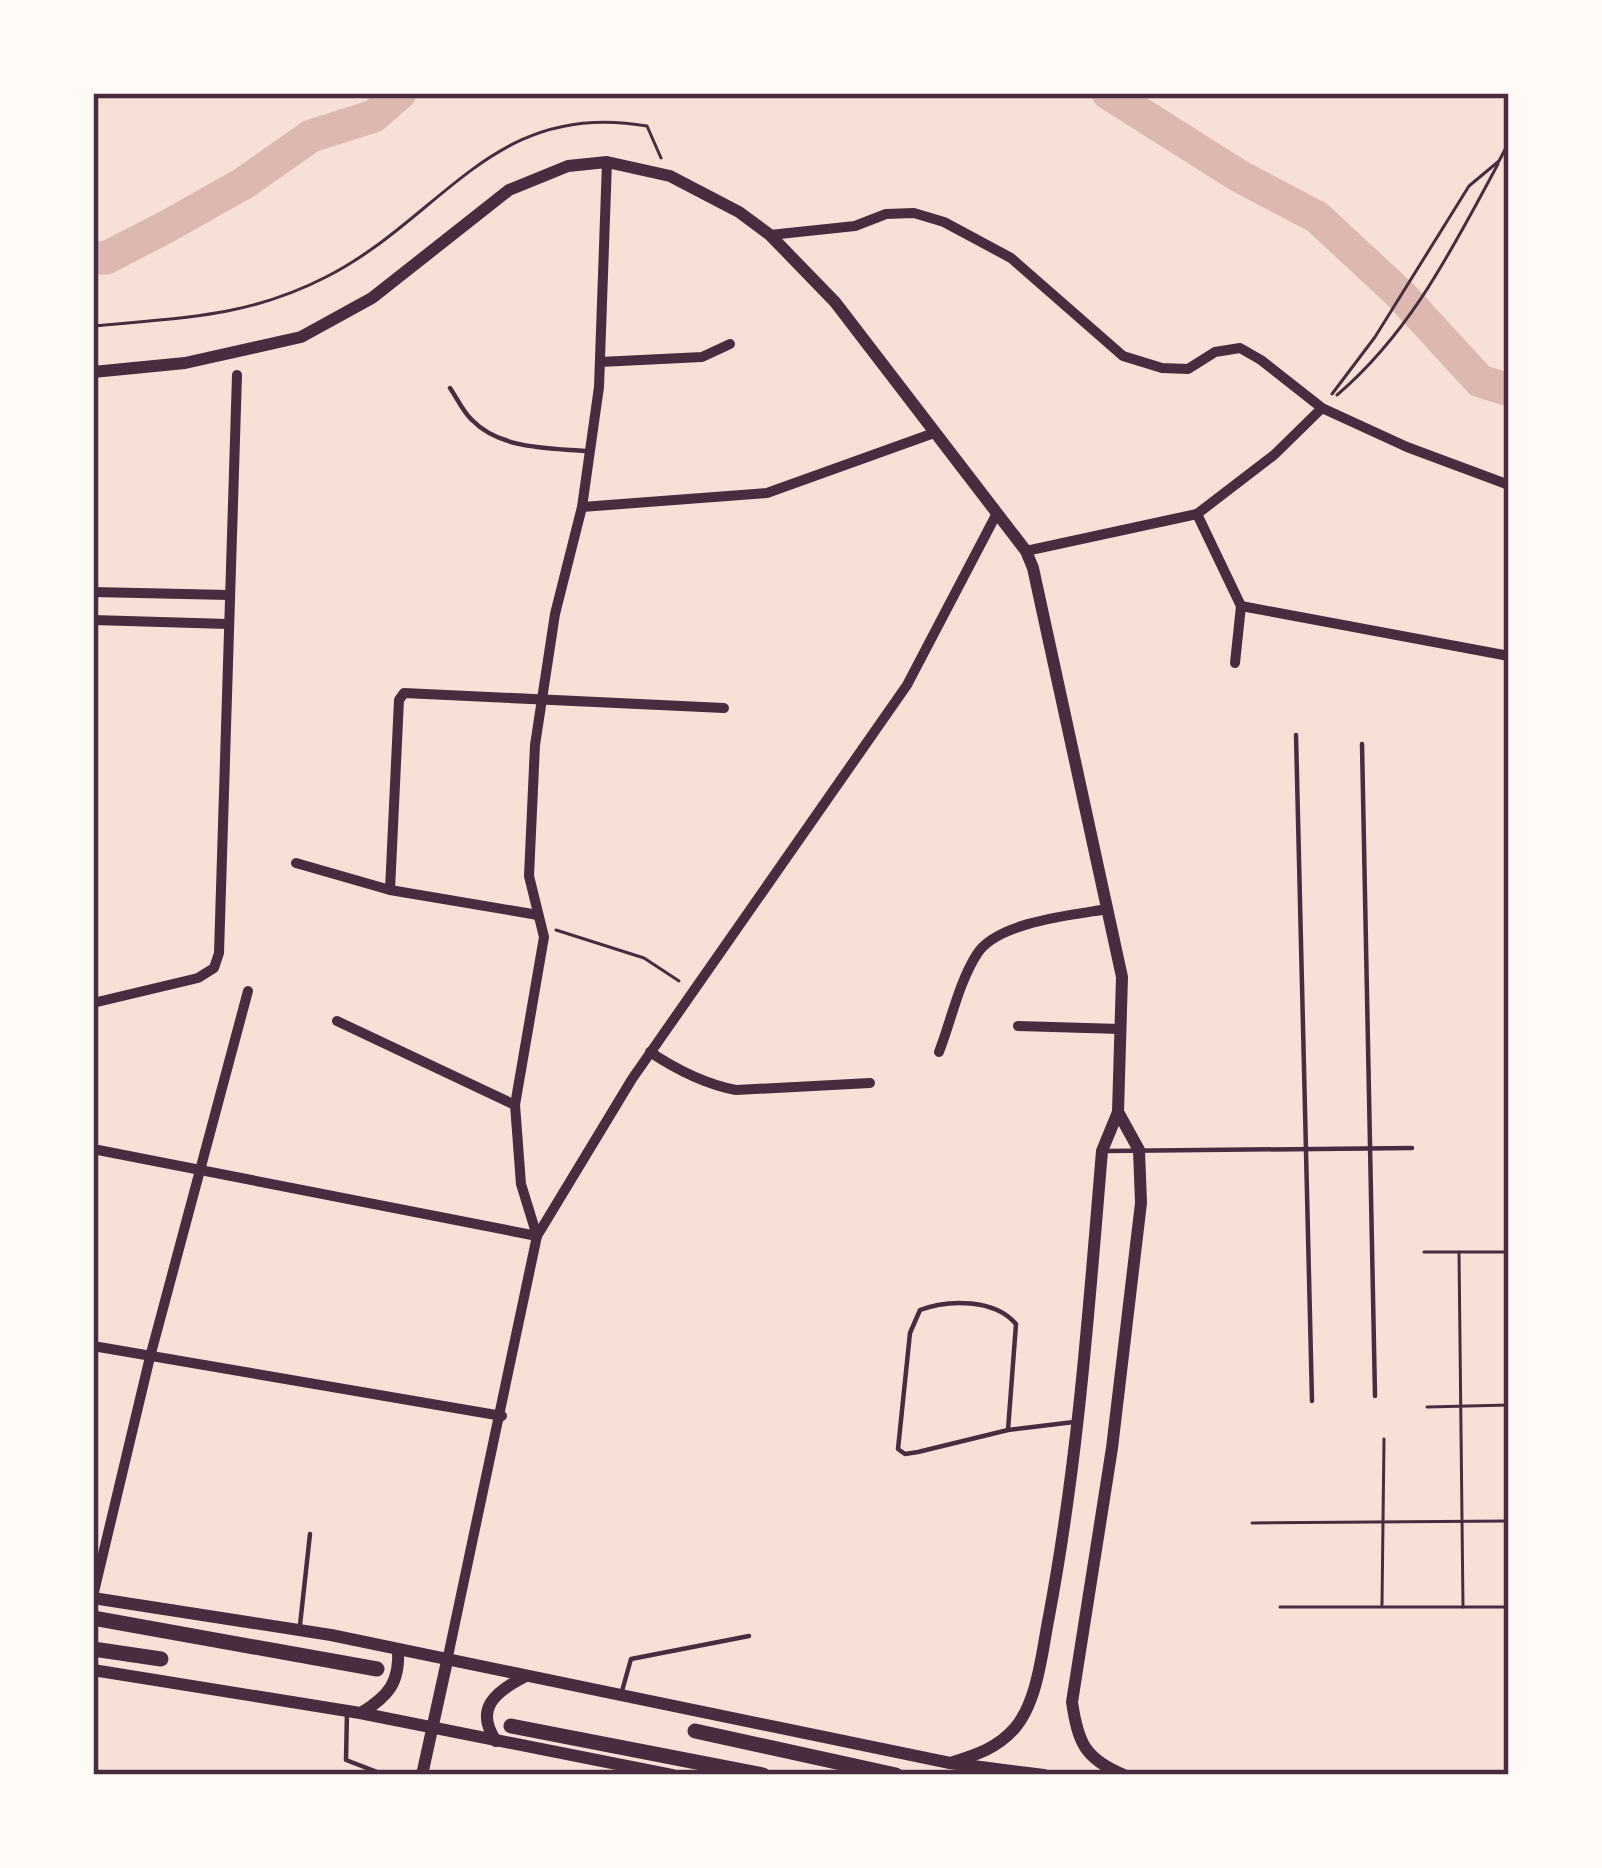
<svg xmlns="http://www.w3.org/2000/svg" width="1602" height="1868" viewBox="0 0 1602 1868" font-family="'Source Sans 3',sans-serif">
<rect width="100%" height="100%" fill="#f7e1d7"/>
<g fill="none" stroke-linecap="round" stroke-linejoin="round">
<!-- river -->
<g stroke="#dcb8b0" stroke-width="33">
<path d="M1108,93L1239,176L1317,217L1401,295L1480,381L1509,390"/>
<path d="M93,258H106L166,227L244,183L311,136L374,116L400,93"/>
</g>
<!-- path -->
<g stroke="#4a2c40" stroke-width="3">
<path d="M93,326C179,318 246,318 326,277C444,217 493,99 647,126L661,158"/>
<path d="M1332,394L1375,337L1469,186L1499,161L1509,142"/>
<path d="M1337,395C1411,332 1452,249 1498,164"/>
<path d="M556,930L644,958L679,981"/>
<path d="M1424,1252H1509"/>
<path d="M1459,1252L1463,1607"/>
<path d="M1427,1407L1509,1405"/>
<path d="M1252,1523L1509,1521"/>
<path d="M1382,1605L1384,1439"/>
<path d="M1280,1607H1509"/>
</g>
<!-- service -->
<g stroke="#4a2c40" stroke-width="4.5">
<path d="M450,388C457,398 463,412 472,420C500,449 548,448 585,451"/>
<path d="M1296,735L1312,1401"/>
<path d="M1362,744L1375,1396"/>
<path d="M1106,1151L1412,1148"/>
<path d="M1008,1430L1016,1324C995,1299 949,1299 920,1310L910,1333L898,1449L905,1454L918,1452L1008,1430L1074,1422"/>
<path d="M300,1625L310,1534"/>
<path d="M622,1691L631,1659L749,1636"/>
<path d="M347,1711L346,1760L385,1775"/>
</g>
<!-- minor -->
<g stroke="#4a2c40" stroke-width="10">
<path d="M770,235L855,226L886,214L914,213L944,222L1011,258L1123,356L1162,368L1188,369L1215,352L1240,348L1261,360L1322,408L1407,447L1509,485"/>
<path d="M600,362L702,357L730,344"/>
<path d="M582,507L767,493L934,433"/>
<path d="M1197,514L1241,606"/>
<path d="M1026,551L1197,514L1274,455L1322,408"/>
<path d="M93,592L229,595"/>
<path d="M1241,606L1509,656"/>
<path d="M93,620L228,624"/>
<path d="M1235,663L1241,606"/>
<path d="M296,863L390,890L538,915"/>
<path d="M390,890L399,700L404,693L724,708"/>
<path d="M93,1003L198,978L214,968L219,953L237,375"/>
<path d="M337,1021L515,1105"/>
<path d="M1018,1026L1120,1029"/>
<path d="M650,1052C677,1070 704,1084 736,1090L870,1083"/>
<path d="M939,1052C951,1021 959,982 977,954C997,922 1072,915 1108,909"/>
<path d="M93,1149L537,1236L632,1079L907,685L996,515"/>
<path d="M93,1346L502,1416"/>
<path d="M93,1596L150,1357L248,991"/>
<path d="M447,1661L537,1236L521,1184L515,1105L544,937L529,876L535,745L555,614L582,507L599,387L607,162"/>
</g>
<!-- tertiary -->
<g stroke="#4a2c40" stroke-width="12">
<path d="M93,372L185,363L301,337L372,298L509,190L568,166L607,162L670,176L739,212L770,235L835,302L1026,551L1033,568L1122,977L1118,1112L1102,1151C1089,1307 1078,1462 1049,1616C1042,1651 1038,1702 1014,1729C996,1749 975,1755 950,1763"/>
<path d="M1118,1112L1139,1150L1141,1203L1112,1448L1072,1702C1078,1743 1085,1759 1124,1775"/>
<path d="M93,1598L331,1635L950,1763L1044,1775"/>
<path d="M93,1670L360,1713L672,1775"/>
<path d="M361,1713C389,1696 400,1682 398,1649"/>
<path d="M496,1741C474,1709 495,1692 524,1677"/>
<path d="M422,1775L447,1661"/>
</g>
<!-- primary -->
<g stroke="#4a2c40" stroke-width="15">
<path d="M93,1618L377,1669"/>
<path d="M93,1649L161,1659"/>
<path d="M511,1726L763,1775"/>
<path d="M695,1731L896,1775"/>
</g>
</g>
<!-- border -->
<rect width="1602" height="1868" fill="none" stroke="#fffaf5" stroke-width="192"/>
<rect x="96" y="96" width="1410" height="1676" fill="none" stroke="#4a2c40" stroke-width="4.5"/>
</svg>
